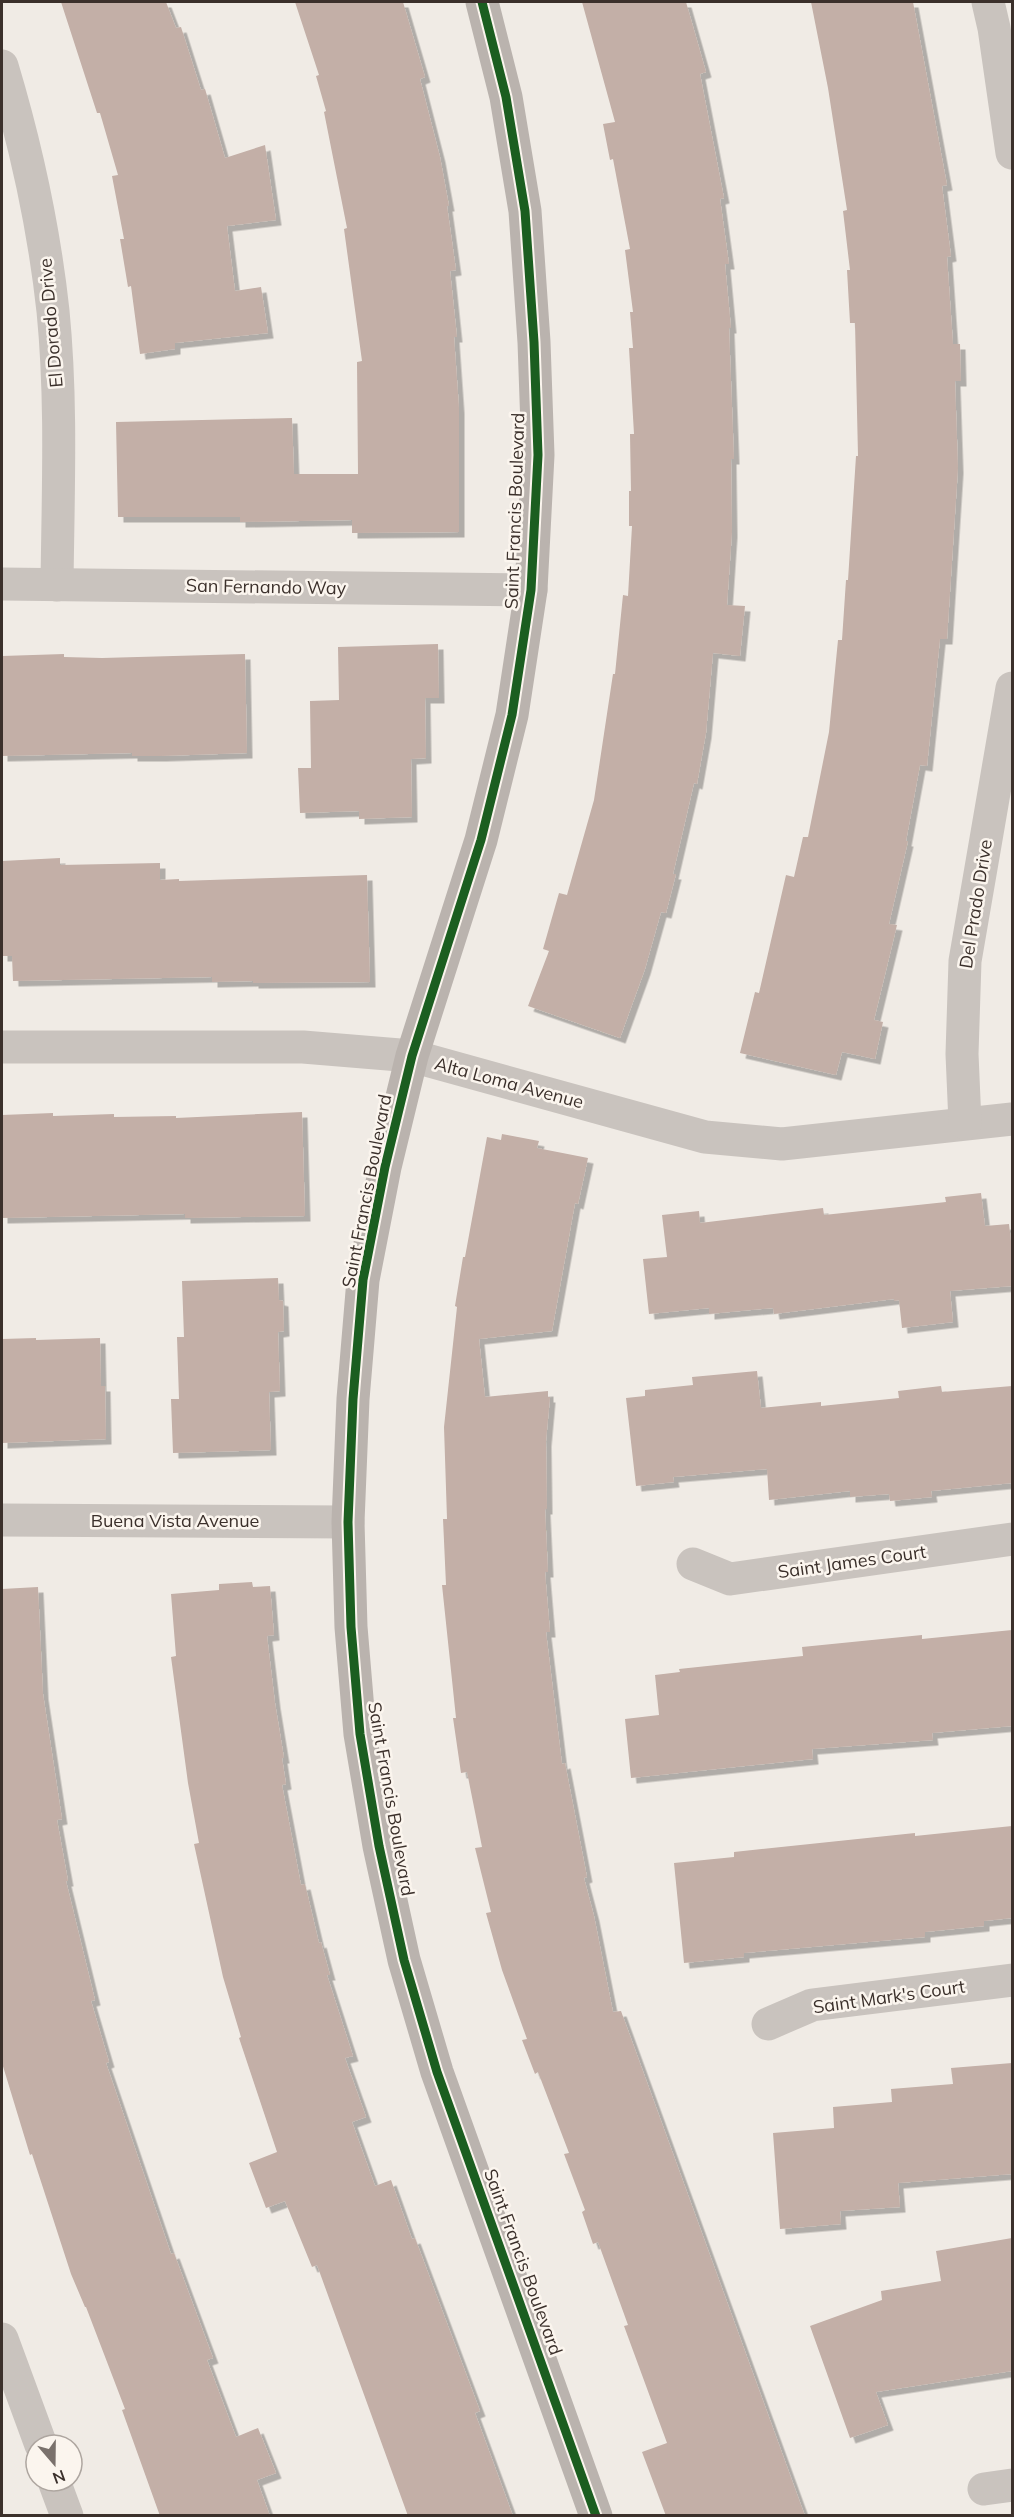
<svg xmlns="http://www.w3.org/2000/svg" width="1014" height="2517" viewBox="0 0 1014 2517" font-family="Mulish,sans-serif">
<defs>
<filter id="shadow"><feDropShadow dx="5.5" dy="5.5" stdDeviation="0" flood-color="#0004"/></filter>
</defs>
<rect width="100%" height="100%" fill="#f0ebe5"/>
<!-- building -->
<g fill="#c3afa7" filter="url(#shadow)">
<path d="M61,2H166L176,28L181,27L201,90L205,89L225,158L265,145L276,220L227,226L235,291L261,287L268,333L175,343V349L140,354L131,286L128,287L120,239H124L112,176L118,175L100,113H97Z"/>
<path d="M295,2H403L425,77L420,79L440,157L449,206H447L456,270L450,271L457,337H454L459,408V532L352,533V520L240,522V517H118L116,422L292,418L294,474H358L357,362L362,361L344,229L347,228L324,112L326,111L316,76L319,75Z"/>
<path d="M582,2H686L706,72L700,74L724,198L720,199L729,264H725L731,328H729L734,459H731L732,532L727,605L745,606L740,656L713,653L706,733L697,784L694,783L673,874H676L666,913L661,912L645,969L620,1038L528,1006L549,951L543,949L559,893L567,895L594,800L613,674H615L623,595L628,596L632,526H629V491H631L630,434H634L629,348H633L630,312H633L625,250L630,249L613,159L610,160L603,124L615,122Z"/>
<path d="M811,2H913L947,185L942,186L951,256L947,257L953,344H960L961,381H955L958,468L947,639H940L927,766L920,765L906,841H908L889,924L897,925L874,1020L883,1022L875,1059L842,1052L836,1075L740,1053L755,992L759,993L786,875L794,877L803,837H808L829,732L838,640H842L846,580H848L856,456H858L855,323H850L847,270H850L843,211L847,210L828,88Z"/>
<path d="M438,644L439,698H425L426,758L411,759L412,817L359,819V811L300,813L298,768H311L310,701L339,700L338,647Z"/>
<path d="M64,654V657L102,658L245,654L247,753L161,756H132V753L2,756V656Z"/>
<path d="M60,858V865L160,863V880L179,879V881L367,875L370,982L253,983V981L212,982V977L13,981L12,956H2V861Z"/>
<path d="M302,1112L305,1216L185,1218V1214L2,1218V1115L53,1113V1116L114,1114V1117L176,1116V1118Z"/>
<path d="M502,1134L539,1141L537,1148L588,1158L578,1204L575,1203L552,1331L479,1339L485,1397L548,1391V1397H550L546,1441L547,1509H545L548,1572H545L550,1632H546L562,1764L565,1763L587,1877L584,1878L594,1916L613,2012L621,2011L805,2516H666L642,2452L667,2443L624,2326L628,2325L598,2242L593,2244L582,2212L585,2210L564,2154L569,2153L538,2072L535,2074L522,2040L527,2039L502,1970L486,1913L491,1912L475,1848L482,1847L467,1772L461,1773L453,1718H456L442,1585H446L443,1519H447L444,1427L457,1307L455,1306L463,1257H465L487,1137L501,1140Z"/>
<path d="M981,1193L985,1226L1009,1224L1012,1250V1286L950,1291L953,1322L902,1328L899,1300L894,1301V1299L774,1314L773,1308L709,1314V1308L649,1314L643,1259L667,1257L662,1215L699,1211L700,1223L823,1208L824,1215L946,1202L945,1197Z"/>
<path d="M278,1278L279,1300L283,1301L284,1331L278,1332L280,1391L269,1392L271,1450L173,1453L171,1399H179L177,1337H184L182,1281Z"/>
<path d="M36,1338V1340L100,1338L101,1386H105L106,1439L2,1443V1339Z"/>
<path d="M757,1371L761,1408L821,1402V1406L899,1398L898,1391L941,1386L942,1392L1012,1386V1483L931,1491L932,1497L890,1501L889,1494L850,1497V1491L769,1500L767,1469L673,1477L674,1482L636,1486L626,1398L645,1396V1390L693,1385L692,1377Z"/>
<path d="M252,1582L253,1587L270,1586L274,1635L267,1636L275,1703L284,1758H282L286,1784L282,1785L301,1885L305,1884L319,1943L321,1942L330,1975H327L353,2056L345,2058L366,2117L352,2122L375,2186L391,2180L412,2239L415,2238L480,2411L475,2413L513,2516H408L317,2265L312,2267L285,2201L266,2208L249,2163L277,2152L239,2038L241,2037L223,1977L194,1844L199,1843L188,1783L171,1657L176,1656L171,1594L219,1590V1584Z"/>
<path d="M38,1587L43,1694L62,1819L57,1820L68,1881H66L95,2000L91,2001L109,2062L106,2063L171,2254L174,2253L213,2358L207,2360L236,2437L258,2428L276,2473L257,2480L270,2516H160L122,2410L125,2409L86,2307H85L71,2274L32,2154L30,2155L2,2063V1589Z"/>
<path d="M1012,1630V1726L932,1733L933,1740L812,1749L813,1759L631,1778L625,1719L659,1715L655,1675L680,1672L679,1669L803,1656L802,1647L922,1635V1639Z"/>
<path d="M1012,1826V1918L984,1921V1926L925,1932V1937L744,1953V1957L684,1963L674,1863L734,1857V1852L915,1833V1836Z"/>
<path d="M1012,2063V2174L898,2183L900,2207L840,2211L841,2224L780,2229L773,2133L834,2128L833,2107L892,2102L891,2089L953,2084L951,2068Z"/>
<path d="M1012,2238V2371L876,2392L888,2425L850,2438L810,2326L882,2300L881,2291L941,2281L936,2251Z"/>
</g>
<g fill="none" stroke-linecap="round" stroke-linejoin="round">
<!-- street -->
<g stroke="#c9c3be" stroke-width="33">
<path d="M988,2L994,28L1012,153"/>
<path d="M2,66C26,146 44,228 53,311C62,402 58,494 57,585"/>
<path d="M2,584L531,590"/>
<path d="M2,1047H303L412,1056L705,1137L782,1144L1012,1119"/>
<path d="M965,1123L962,1054L965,961L1012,688"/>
<path d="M2,1520L348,1522"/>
<path d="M693,1564L730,1579L1012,1539"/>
<path d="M768,2024L812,2005L1012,1980"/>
<path d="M2,2339L41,2445"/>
<path d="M54,2481L67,2516"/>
<path d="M984,2489L1012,2485"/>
</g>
<!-- secondary -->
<path stroke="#bab3ae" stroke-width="33" d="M482,2L506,97L525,211L534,342L538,455L531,590L512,715L481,840L412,1056L385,1167L363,1280L353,1399L348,1522L351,1627L360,1734L379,1846L404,1960L437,2072L596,2516"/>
<defs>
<path id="cycleway" d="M482,2L506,97L525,211L534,342L538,455L531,590L512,715L481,840L412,1056L385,1167L363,1280L353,1399L348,1522L351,1627L360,1734L379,1846L404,1960L437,2072L596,2516"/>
</defs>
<!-- cycleway casing -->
<use href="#cycleway" stroke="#fbf5ee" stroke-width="13"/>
<!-- cycleway -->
<use href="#cycleway" stroke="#1b5e20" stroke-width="9"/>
</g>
<g text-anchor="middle" stroke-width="5" stroke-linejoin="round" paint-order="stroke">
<!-- street labels -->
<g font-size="18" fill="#3b302b" stroke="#fbf5ee">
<text transform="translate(51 323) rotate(-95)" y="6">El Dorado Drive</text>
<text transform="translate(515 511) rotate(-88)" y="6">Saint Francis Boulevard</text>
<text transform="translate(266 587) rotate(1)" y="6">San Fernando Way</text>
<text transform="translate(976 904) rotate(-81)" y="6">Del Prado Drive</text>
<text transform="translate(509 1083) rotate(15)" y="6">Alta Loma Avenue</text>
<text transform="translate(367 1191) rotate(-79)" y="6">Saint Francis Boulevard</text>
<text x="175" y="1527">Buena Vista Avenue</text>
<text transform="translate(852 1562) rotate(-8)" y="6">Saint James Court</text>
<text transform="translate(391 1799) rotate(80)" y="6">Saint Francis Boulevard</text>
<text transform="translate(889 1997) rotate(-8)" y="6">Saint Mark's Court</text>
<text transform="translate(523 2262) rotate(70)" y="6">Saint Francis Boulevard</text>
</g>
</g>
<!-- border -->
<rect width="1014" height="2517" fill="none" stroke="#3b302b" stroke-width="6"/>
<!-- north arrow -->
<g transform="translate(54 2463) rotate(160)"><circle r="28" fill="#fbf5ee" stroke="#aea6a0" stroke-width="1.5"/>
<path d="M0-4.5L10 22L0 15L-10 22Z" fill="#7a716c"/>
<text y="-9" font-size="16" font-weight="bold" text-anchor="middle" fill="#3b302b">N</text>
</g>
</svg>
